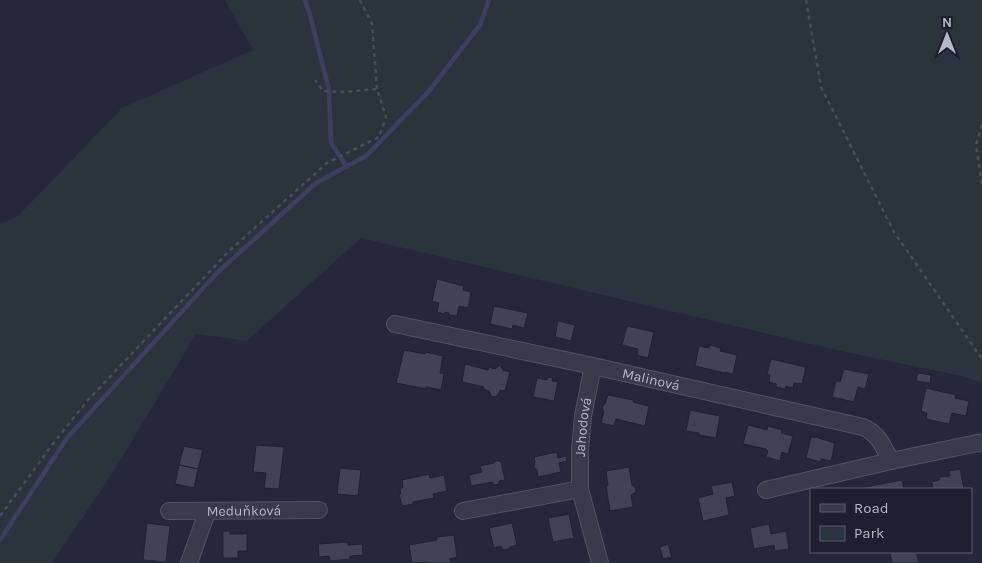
<svg xmlns="http://www.w3.org/2000/svg" width="982" height="563" viewBox="0 0 982 563" font-family="Karla,sans-serif">
<rect width="100%" height="100%" fill="#26273b"/>
<!-- green -->
<path fill="#29343d" d="M225,0H982V383L962,376L845,352L361,238L247,341L196,334L112,474L52,563H0V224L18,216L122,108L253,50Z"/>
<g fill="none" stroke-linecap="round" stroke-linejoin="round">
<!-- stream -->
<g stroke="#3d3f61" stroke-width="4.5">
<path d="M305,0L310,15L329,90L331,143L347,167"/>
<path d="M0,540L67,438L217,273L316,183L366,156L429,91L480,25L489,0"/>
</g>
</g>
<!-- building -->
<g fill="#414258" stroke="#212132">
<path d="M437,279L464,286L463,290L471,292L468,308L459,306L457,316L449,315V313L445,312L444,314L437,312L439,303L432,301Z"/>
<path d="M494,306L528,313L524,328L513,325L512,329L490,324Z"/>
<path d="M558,321L575,325L571,341L555,337Z"/>
<path d="M627,326L654,332L648,358L637,355L638,349L622,345Z"/>
<path d="M710,345L721,348L720,351L737,355L733,374L725,372V373L695,366L699,346L709,348Z"/>
<path d="M404,350L425,354V352L443,356L440,373L444,374L441,390L426,387V389L396,383Z"/>
<path d="M771,359L806,367L802,384L794,383L793,388L786,386L785,389L776,387V384L769,382L770,375L767,374Z"/>
<path d="M465,364L488,370L489,367L495,369L500,365L503,370L510,372L505,391L500,390L499,394L495,397L491,396L489,391L484,389V387L462,382Z"/>
<path d="M844,369L869,374L865,389L858,387L854,402L832,397L836,381L840,382Z"/>
<path d="M918,373L931,375L930,383L916,381Z"/>
<path d="M548,377L553,378L552,381L558,382L554,401L533,397L537,378L547,380Z"/>
<path d="M926,388L956,395L955,398L969,401L966,416L952,413L949,424L926,419L927,413L921,411Z"/>
<path d="M608,395L633,400V402L649,406L645,426L616,419L614,426L601,423L604,411L602,409L603,406L605,404Z"/>
<path d="M690,410L720,416L716,438L699,435V433L686,431Z"/>
<path d="M748,425L767,430L768,426L782,430L781,433L793,436L788,454L782,452L780,461L766,457L768,451L766,449L743,444Z"/>
<path d="M811,437L815,438V437L835,443L831,461L821,459V462L806,458Z"/>
<path d="M256,445L284,447L279,489L264,488L266,473L253,472Z"/>
<path d="M184,446L203,450L198,469L179,465Z"/>
<path d="M557,452L558,458L566,456L567,461L559,463L561,472L538,477L537,470L534,468V465L535,462L534,457Z"/>
<path d="M495,461H499L501,462L505,480L499,481V484L493,485V482L471,486L469,475L482,472L480,466L494,463Z"/>
<path d="M179,465L198,469L194,488L175,484Z"/>
<path d="M629,467L632,485L635,487L636,492L631,495L633,507L610,511L606,486L608,485L606,471Z"/>
<path d="M340,468L361,470L358,496L337,494Z"/>
<path d="M960,469L964,489H933L932,482L939,480L940,477L950,476L949,471Z"/>
<path d="M429,474L430,478L444,475L447,491L433,494L434,498L413,502V504L402,506L399,494H401L400,490L403,487L402,480Z"/>
<path d="M902,480L904,489H865V487Z"/>
<path d="M732,482L735,496L726,498L729,515L703,521L698,498L713,494L711,486Z"/>
<path d="M569,514L574,538L553,542L548,518Z"/>
<path d="M147,523L170,526L166,562L143,560Z"/>
<path d="M512,523L517,545L510,547L508,549L504,550L502,548L501,546L494,548L489,528Z"/>
<path d="M769,524L771,534L786,531L789,549L775,551L774,545L754,549L750,528Z"/>
<path d="M223,531H230V534H247V551H238V558H223Z"/>
<path d="M454,535L457,557L450,559L451,563H428L427,562L412,563L409,545L437,540V537Z"/>
<path d="M348,542V545L362,544L363,555L350,556V559L330,561L329,556L319,557L318,544Z"/>
<path d="M668,544L672,557L663,559L660,547Z"/>
<path d="M890,552H916L919,563H892Z"/>
</g>
<g fill="none" stroke-linecap="round" stroke-linejoin="round">
<defs>
<g id="street">
<path id="s1" d="M395,324L593,366L863,427C879,434 883,446 891,461"/>
<path id="s2" d="M580,489V450L583,416L593,366"/>
<path d="M766,490L891,461L982,442"/>
<path id="s3" d="M169,511L319,510"/>
<path d="M463,511L580,489L600,563"/>
<path d="M189,563L207,512"/>
</g>
</defs>
<!-- street casing -->
<use href="#street" stroke="#525263" stroke-width="18"/>
<!-- path -->
<g stroke="#464f59" stroke-width="2.5" stroke-dasharray="4 4" stroke-linecap="butt">
<path d="M360,0L372,24L377,89"/>
<path d="M806,0L821,87L894,232L982,359"/>
<path d="M982,125L976,145L982,185"/>
<path d="M0,516L52,445L87,401L229,251L327,163L379,137L386,117L377,89L344,92L323,91L315,80"/>
</g>
<!-- street -->
<use href="#street" stroke="#3a3a4b" stroke-width="16"/>
</g>
<g text-anchor="middle" stroke-width="4" stroke-linejoin="round" paint-order="stroke">
<!-- street labels -->
<g font-size="14" fill="#b6b6c6" stroke="#1f1f30">
<text dy="5" stroke="none"><textPath href="#s1" startOffset="262">Malinová</textPath></text>
<text dy="5" stroke="none"><textPath href="#s2" startOffset="62">Jahodová</textPath></text>
<text dy="5" stroke="none"><textPath href="#s3" startOffset="75">Meduňková</textPath></text>
</g>
</g>
<!-- legend -->
<rect x="810" y="488" width="162" height="65" fill="#1f1f30" stroke="#5b5b6c"/>
<rect x="820" y="504" width="25" height="8" fill="#3a3a4b" stroke="#5b5b6c"/>
<text x="854" y="513" font-size="15" fill="#b6b6c6">Road</text>
<rect x="820" y="526" width="25" height="15" fill="#29343d" stroke="#5b5b6c"/>
<text x="854" y="538" font-size="15" fill="#b6b6c6">Park</text>
<!-- north arrow -->
<g transform="translate(947 35)" stroke="#1f1f30" stroke-width="4" paint-order="stroke">
<path d="M0-4L9 19L0 12L-9 19Z" fill="#b6b6c6"/>
<text y="-8" font-size="14" font-weight="bold" text-anchor="middle" fill="#b6b6c6">N</text>
</g>
</svg>
